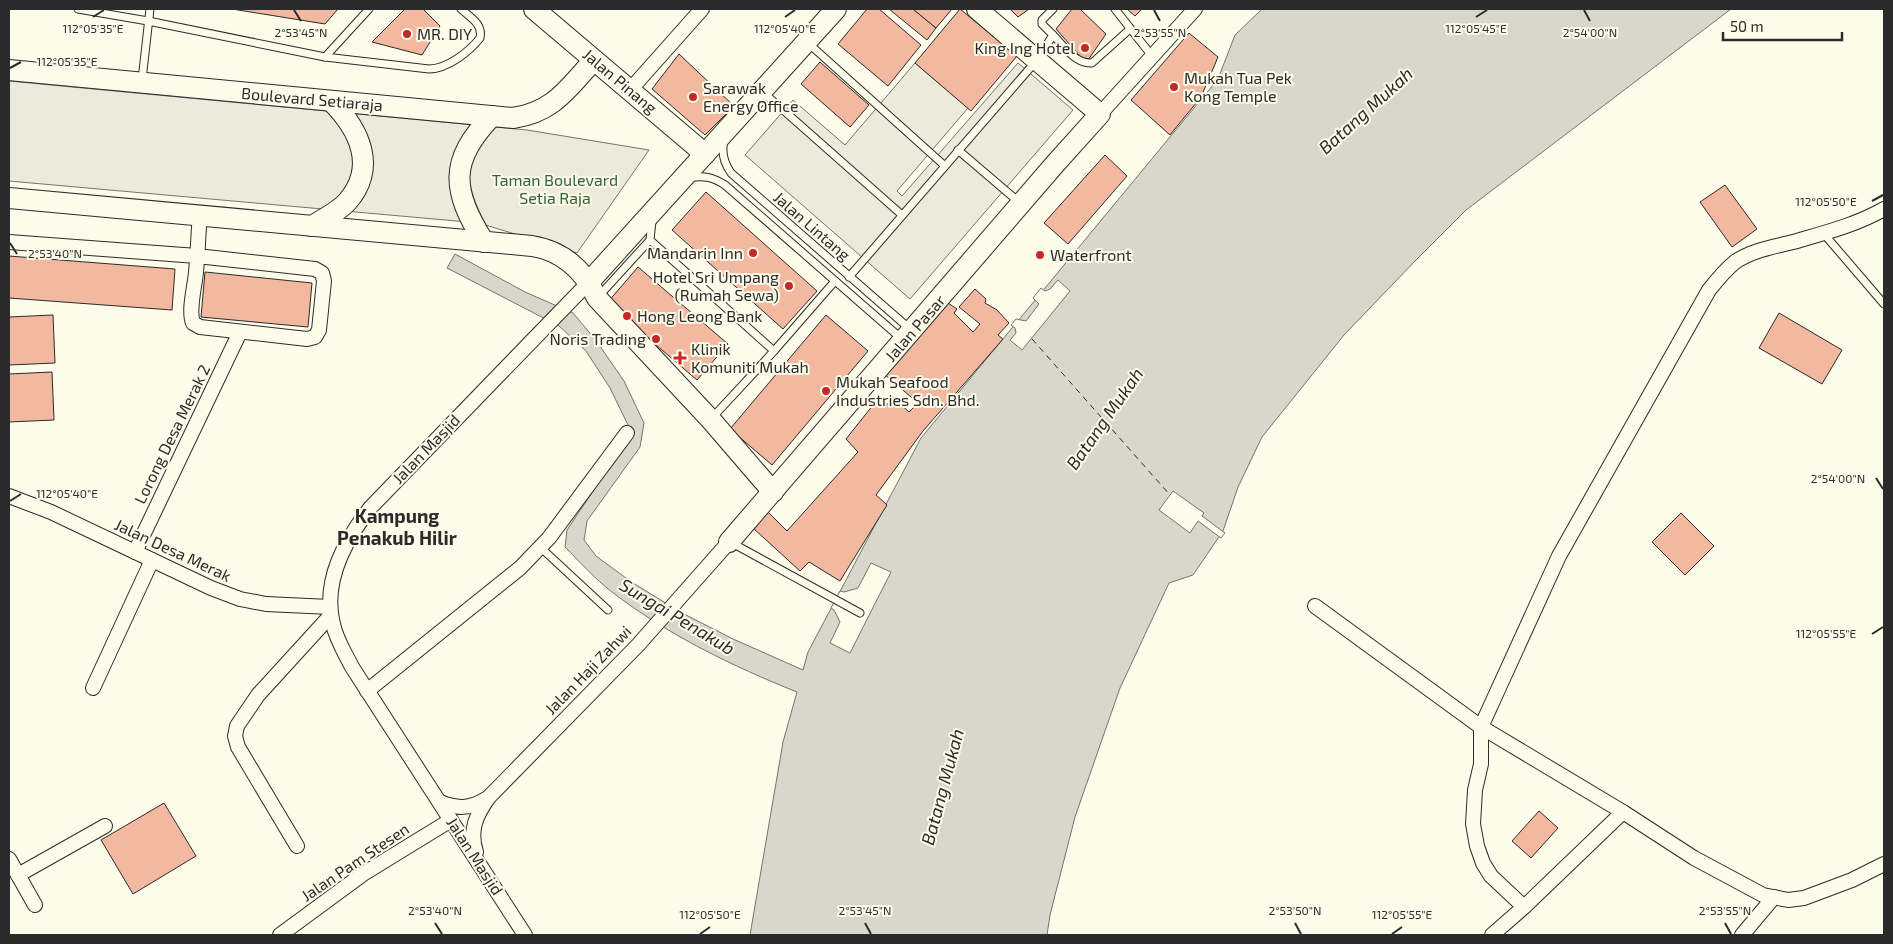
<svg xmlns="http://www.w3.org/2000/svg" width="1893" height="944" viewBox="0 0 1893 944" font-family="'Exo 2',sans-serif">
<rect width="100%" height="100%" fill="#fdfbea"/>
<!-- green -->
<path fill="#ecebdb" stroke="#74746e" d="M9,81L527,130L649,150L577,253L479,223L9,181Z"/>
<!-- parking -->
<path fill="#eceadb" stroke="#74746e" d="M915,63L968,108L897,191L902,196L1018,63L1073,110L910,299L745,155L793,100L845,145Z"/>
<!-- water -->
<path fill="#d8d7c9" stroke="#74746e" d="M1262,9H1731L1466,210L1416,260L1344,335L1262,437L1238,487L1223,531L1193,575L1169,583L1120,688L1075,817L1050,915L1047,935H750L783,742L797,692C732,666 668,635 612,592C595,579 580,562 565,547L567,530L618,454L629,427L610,388L586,351L559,326L447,268L455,254L525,292L573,313L595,339L624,381L644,423L640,447L587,521L584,540L596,556L630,581L680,612L733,639L803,670L808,652L921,438L1218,79L1235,35Z"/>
<!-- pier -->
<g fill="#fdfbea" stroke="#74746e">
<path d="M1058,280L1070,291L1022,350L1010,340L1016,333L1015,328L1011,325L1016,319L1026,321L1039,304L1033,298L1041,288L1045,291L1050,289Z"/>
<path d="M1173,491L1204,513L1202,516L1225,533L1221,538L1198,521L1190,533L1159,510Z"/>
<path d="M871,563L891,572L850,653L830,643L840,622L834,610L831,608L840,591L844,592L858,588Z"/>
</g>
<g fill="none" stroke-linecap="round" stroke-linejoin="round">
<!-- ferry -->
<path stroke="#2b2b2b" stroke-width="1" stroke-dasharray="6 5" stroke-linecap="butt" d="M1032,339L1170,495"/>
</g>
<!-- building -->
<g fill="#f2b8a0" stroke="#2b2b2b">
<path d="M232,9H338L325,24Z"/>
<path d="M405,9H423L440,26L422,55L372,42Z"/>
<path d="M867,9H879L921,45L888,86L838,44Z"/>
<path d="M889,9H913L936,28L927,40Z"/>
<path d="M913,9H952L936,28Z"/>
<path d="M960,9L1017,56L971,111L915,63Z"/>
<path d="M1010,9H1029L1018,17Z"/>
<path d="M1072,9H1080L1106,34L1086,63L1056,29Z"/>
<path d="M1127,9H1142L1135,16Z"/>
<path d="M1189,33L1218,57L1201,97L1170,135L1131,100Z"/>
<path d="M679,54L734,106L705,135L652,89Z"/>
<path d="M820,62L869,105L850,127L801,84Z"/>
<path d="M1105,155L1127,176L1068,244L1044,223Z"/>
<path d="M1725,185L1757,229L1732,247L1700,202Z"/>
<path d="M706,192L817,291L783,329L672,230Z"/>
<path d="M9,256L175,269L172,310L9,298Z"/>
<path d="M638,267L728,344L697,380L607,303Z"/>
<path d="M205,272L312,283L308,327L201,317Z"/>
<path d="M975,289L986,299L985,303L997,310L1009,323L998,335L1003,339L923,431L876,495L887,505L840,581L809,562L800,571L753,528L767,511L787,531L858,452L846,439L877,400L885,407L893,397L909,412L918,403L883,373L945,301L957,309L954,313L973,332L980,324L959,307Z"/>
<path d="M1779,313L1842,350L1822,384L1759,348Z"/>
<path d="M53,315L55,363L9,365V317Z"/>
<path d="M826,315L868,351L772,465L730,429Z"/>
<path d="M52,372L54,420L9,422V374Z"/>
<path d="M1681,513L1714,546L1685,575L1652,542Z"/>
<path d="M164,803L196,856L133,894L101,840Z"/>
<path d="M1539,811L1558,828L1531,858L1512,841Z"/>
</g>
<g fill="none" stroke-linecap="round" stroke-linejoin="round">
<defs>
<g id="lane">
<path d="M78,9L148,21L325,57L429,69C447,69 469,52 480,38C483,24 471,18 461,9"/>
<path d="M1115,9L1152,56"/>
<path d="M1053,35C1064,46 1075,64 1092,63L1130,29"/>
<path d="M808,43L945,166"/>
<path d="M325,57L369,9"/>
<path d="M142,80L150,9"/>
<path d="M764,93L902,215"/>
<path d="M724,141C721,153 724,163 731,173L910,329"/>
<path d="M958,150L1019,202"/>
<path d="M689,178C703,175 713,177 725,185L903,340"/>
<path d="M652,221L650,240L774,351L835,281"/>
<path d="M1824,234L1884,304"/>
<path d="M849,277L1037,60L1053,35L1042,24V20L1053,9"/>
<path d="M598,297L650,240"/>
<path d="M711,419L774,351"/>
<path d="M732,543L860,613"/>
<path d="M540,547L608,610"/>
</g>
<g id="street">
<path d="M630,90L702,9"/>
<path d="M1100,114L1195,9"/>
<path d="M9,242L197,256L315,269L322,273L324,281L319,330L315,337L307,339L200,327L193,323C188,310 195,286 196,272C198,253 198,234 200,216"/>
<path d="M9,496L51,512L211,588L240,599L266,604L330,607"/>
<path d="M135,552L240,332"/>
<path d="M1315,606L1481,727L1623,812L1694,858L1763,895L1788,900L1804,898L1852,880L1884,864"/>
<path d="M93,688L152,560"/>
<path d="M367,691L520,568L549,538L627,433"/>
<path d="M440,802C457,809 470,809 486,799"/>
<path d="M297,846L238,747L235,736L237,726L258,695L331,615"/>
<path d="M476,852C469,830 476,815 489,797L638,645L729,542"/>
<path d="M9,859L35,905"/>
<path d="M18,875L105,826"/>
<path d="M1524,907L1491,876L1483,863L1477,846L1473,824L1475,790L1481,764V727L1559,556L1709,290C1717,280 1725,270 1735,262C1752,250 1774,247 1793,242C1824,233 1856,225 1884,209"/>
<path d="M280,935L363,874L451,820"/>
<path d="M525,935L352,667C345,653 336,639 333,624C322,581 345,540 371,507L589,282"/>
<path d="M1492,935L1524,907L1623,812"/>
<path d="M1742,935L1774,897"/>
</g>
<g id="secondary">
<path d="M534,9L705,154"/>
<path d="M9,70L513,118C554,112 568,88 594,60"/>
<path d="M9,198L532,246C563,251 584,271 597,298L711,420L773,492"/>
<path d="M312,226C323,219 338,212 347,202C378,167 359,129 331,101"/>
<path d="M484,242C452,191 448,161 492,116"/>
<path d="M589,282L836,9"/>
<path d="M729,542L1055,164L1100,114L977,9"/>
</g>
</defs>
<!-- lane casing -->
<use href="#lane" stroke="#2b2b2b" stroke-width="9"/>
<!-- street casing -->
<use href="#street" stroke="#2b2b2b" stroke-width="16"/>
<!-- secondary casing -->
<use href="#secondary" stroke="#2b2b2b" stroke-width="22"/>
<!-- lane -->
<use href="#lane" stroke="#fdfbea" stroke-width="7"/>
<!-- street -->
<use href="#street" stroke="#fdfbea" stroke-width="14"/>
<!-- secondary -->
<use href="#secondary" stroke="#fdfbea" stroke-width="20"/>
</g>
<!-- ticks -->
<path fill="none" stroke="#2b2b2b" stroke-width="2" d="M294,10L301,21M1154,10L1160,21M1584,10L1590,21M93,17L104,10M785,17L795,10M1476,17L1487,10M10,68L21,62M1872,201L1883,195M10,243L17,254M1876,478L1883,489M10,501L21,494M1872,634L1883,627M435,923L442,934M865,923L871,934M1295,923L1301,934M1725,923L1731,934M700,934L710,927M1392,934L1402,927"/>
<!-- markers -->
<g fill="#c62828" stroke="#fdfbea" stroke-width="2">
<circle cx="407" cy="34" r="5"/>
<circle cx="1085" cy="48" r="5"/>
<circle cx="1174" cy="87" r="5"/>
<circle cx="693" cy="97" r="5"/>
<circle cx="753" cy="253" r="5"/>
<circle cx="1040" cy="255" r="5"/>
<circle cx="789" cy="286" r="5"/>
<circle cx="627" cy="316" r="5"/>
<circle cx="656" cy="339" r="5"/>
<path d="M677.5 350.5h5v5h5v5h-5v5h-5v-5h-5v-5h5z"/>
<circle cx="826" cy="391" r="5"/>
</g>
<g text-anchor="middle" stroke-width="4" stroke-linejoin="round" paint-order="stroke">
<!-- poi labels -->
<g font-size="16" fill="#2b2b2b" stroke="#fdfbea" text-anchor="start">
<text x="417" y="40">MR. DIY</text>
<text x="1075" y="54" text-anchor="end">King Ing Hotel</text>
<text x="1184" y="84">Mukah Tua Pek<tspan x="1184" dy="18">Kong Temple</tspan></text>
<text x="703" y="94">Sarawak<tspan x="703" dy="18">Energy Office</tspan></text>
<text x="743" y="259" text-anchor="end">Mandarin Inn</text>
<text x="1050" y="261">Waterfront</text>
<text x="779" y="283" text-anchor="end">Hotel Sri Umpang<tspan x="779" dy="18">(Rumah Sewa)</tspan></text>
<text x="637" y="322">Hong Leong Bank</text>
<text x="646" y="345" text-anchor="end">Noris Trading</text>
<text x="691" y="355">Klinik<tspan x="691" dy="18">Komuniti Mukah</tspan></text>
<text x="836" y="388">Mukah Seafood<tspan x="836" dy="18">Industries Sdn. Bhd.</tspan></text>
</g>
<!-- street labels -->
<g font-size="16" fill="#2b2b2b" stroke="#fdfbea">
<text transform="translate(620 81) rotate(40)" y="6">Jalan Pinang</text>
<text transform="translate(312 99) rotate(5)" y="6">Boulevard Setiaraja</text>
<text transform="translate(812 226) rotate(41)" y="6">Jalan Lintang</text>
<text transform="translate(915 328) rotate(-49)" y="6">Jalan Pasar</text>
<text transform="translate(172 434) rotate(-64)" y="6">Lorong Desa Merak 2</text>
<text transform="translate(426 449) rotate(-46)" y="6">Jalan Masjid</text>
<text transform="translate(173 550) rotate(25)" y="6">Jalan Desa Merak</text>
<text transform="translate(588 670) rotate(-46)" y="6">Jalan Haji Zahwi</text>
<text transform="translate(475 856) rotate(57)" y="6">Jalan Masjid</text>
<text transform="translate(355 862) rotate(-34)" y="6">Jalan Pam Stesen</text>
</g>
<!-- park labels -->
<g font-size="16" fill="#34623c" stroke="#fdfbea">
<text x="555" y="186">Taman Boulevard<tspan x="555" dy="18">Setia Raja</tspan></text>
</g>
<!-- water labels -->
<g font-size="18" font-style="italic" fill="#2b2b2b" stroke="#fdfbea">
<text transform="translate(1366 111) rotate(-42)" y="6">Batang Mukah</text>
<text transform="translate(1105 419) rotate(-55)" y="6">Batang Mukah</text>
<text transform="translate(677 617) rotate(31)" y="6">Sungai Penakub</text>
<text transform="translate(943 787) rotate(-75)" y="6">Batang Mukah</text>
</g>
<!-- quarter labels -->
<g font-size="19" font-weight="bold" fill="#2b2b2b" stroke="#fdfbea">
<text x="397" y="523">Kampung<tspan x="397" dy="22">Penakub Hilir</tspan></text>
</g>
</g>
<g font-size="12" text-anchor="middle" fill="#2b2b2b" stroke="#fdfbea" stroke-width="4" stroke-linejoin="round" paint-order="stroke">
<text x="93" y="33">112°05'35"E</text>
<text x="1476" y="33">112°05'45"E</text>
<text x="785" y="33">112°05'40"E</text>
<text x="301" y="37">2°53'45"N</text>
<text x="1160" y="37">2°53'55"N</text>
<text x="1590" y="37">2°54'00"N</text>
<text x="67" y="66">112°05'35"E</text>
<text x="1826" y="206">112°05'50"E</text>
<text x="55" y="258">2°53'40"N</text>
<text x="1838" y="483">2°54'00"N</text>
<text x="67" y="498">112°05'40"E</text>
<text x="1826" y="638">112°05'55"E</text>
<text x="435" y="915">2°53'40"N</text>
<text x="865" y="915">2°53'45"N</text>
<text x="1295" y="915">2°53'50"N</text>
<text x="1725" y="915">2°53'55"N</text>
<text x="710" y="919">112°05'50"E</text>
<text x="1402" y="919">112°05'55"E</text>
</g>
<!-- border -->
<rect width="1893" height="944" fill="none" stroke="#2b2b2b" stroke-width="20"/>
<!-- scale -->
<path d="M1723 32v8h119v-8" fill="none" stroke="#2b2b2b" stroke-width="2.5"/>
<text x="1730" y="32" font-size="15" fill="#2b2b2b" stroke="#fdfbea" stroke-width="4" paint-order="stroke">50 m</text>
</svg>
